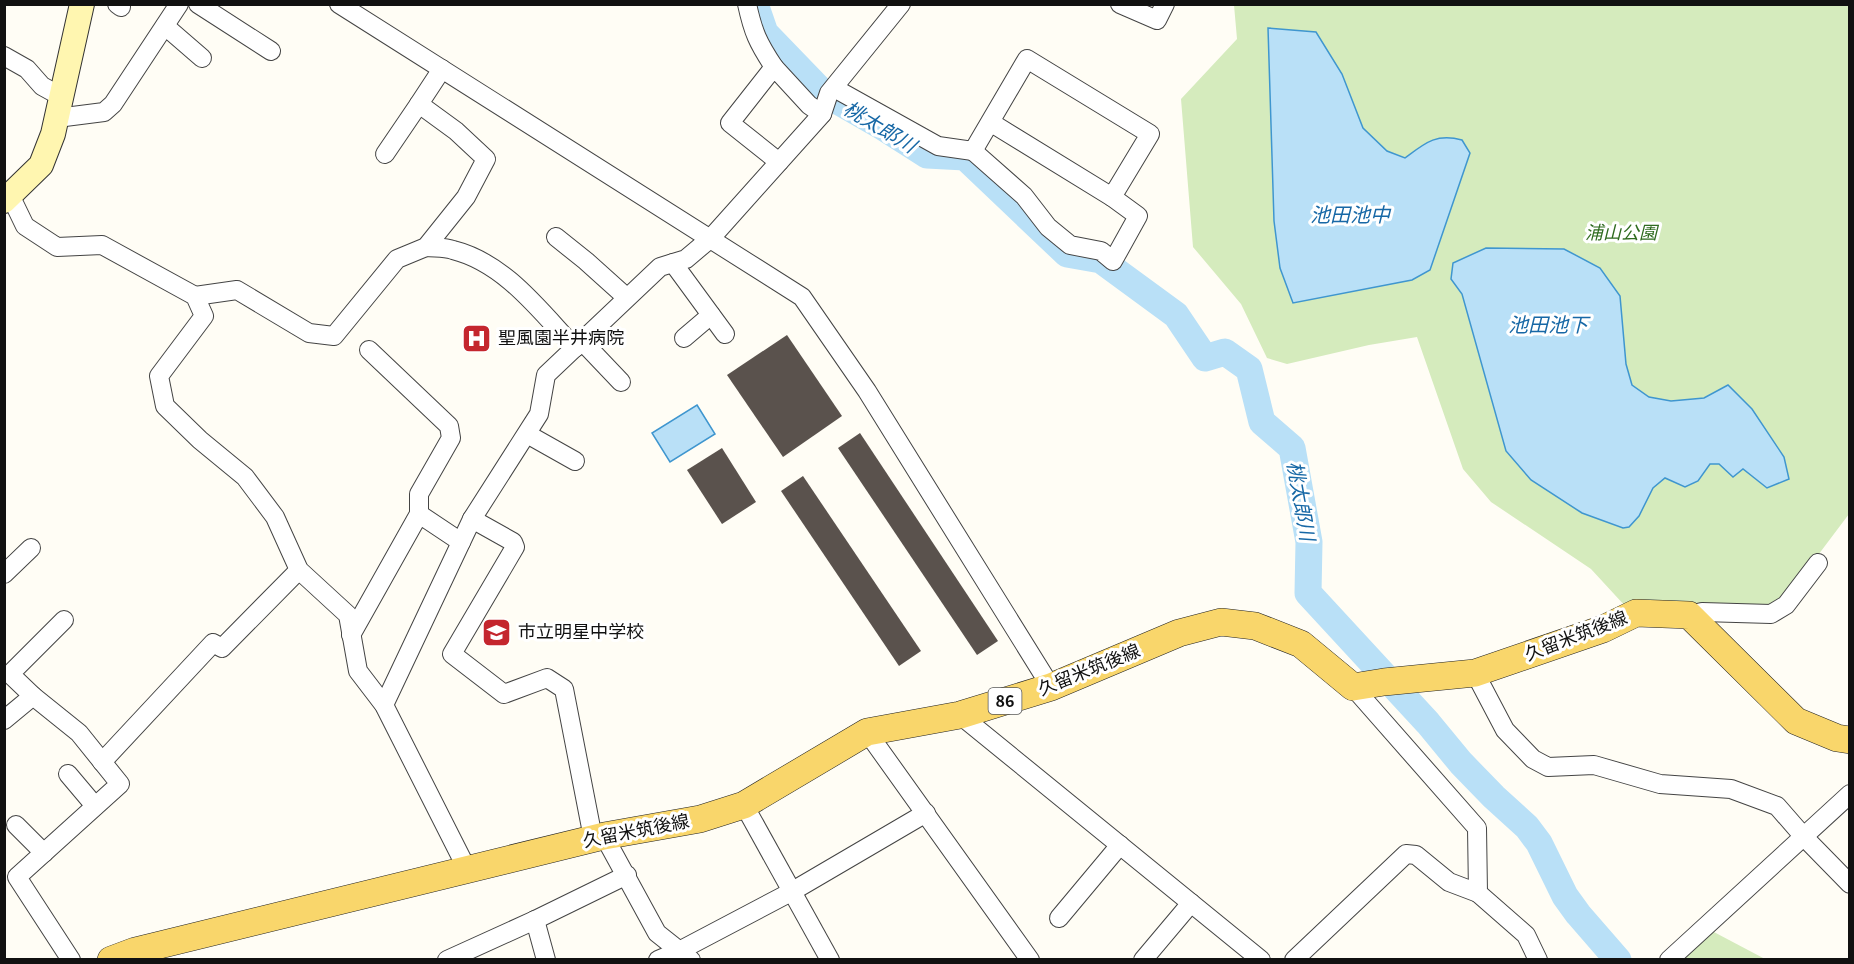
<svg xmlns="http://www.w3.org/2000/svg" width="1854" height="964" viewBox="0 0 1854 964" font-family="Georgia,'Noto Sans JP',serif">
<rect width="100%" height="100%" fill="#fffdf5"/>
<!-- green -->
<g fill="#d5ebbd">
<path d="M1234,5H1849V514L1794,587L1770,610L1626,607L1591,569L1491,502L1463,469L1417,337L1369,345L1287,364L1267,358L1241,304L1193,247L1181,99L1237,39Z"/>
<path d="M1712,931L1765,959L1682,960Z"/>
</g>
<!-- water -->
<g fill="#b9e0f7" stroke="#3f96cf" stroke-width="1.5">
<path d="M1268,28L1316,32L1342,74L1363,128L1387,151L1405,158C1425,143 1436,133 1462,140L1470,153L1430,270L1412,280L1293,303L1280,268L1274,221Z"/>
<path d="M1486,248L1564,249L1600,268L1620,296L1626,364L1632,385L1649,397L1671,401L1704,398L1728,385L1752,409L1784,457L1789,479L1767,488L1743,469L1733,477L1719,464H1710L1698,481L1685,487L1665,478L1653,488L1639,516L1629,527L1623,528L1582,513L1531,480L1506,451L1462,294L1451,279L1453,263Z"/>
<path d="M697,405L715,434L670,462L652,433Z"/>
</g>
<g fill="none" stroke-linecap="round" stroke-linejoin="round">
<!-- river -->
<path stroke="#b9e0f7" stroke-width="27" d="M755,4L765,33L822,92L883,127L927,155L965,157L1067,254L1101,260L1176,315L1205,358L1225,352L1249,369L1262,422L1292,448L1309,542L1308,593L1428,723L1461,763L1494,797L1527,827L1539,843L1565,896L1578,914L1618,960"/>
</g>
<!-- building -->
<g fill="#5a524d">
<path d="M787,335L842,416L783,457L727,375Z"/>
<path d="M860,433L998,641L977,655L838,448Z"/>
<path d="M722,448L756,502L722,524L687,470Z"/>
<path d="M803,476L921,651L899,666L781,491Z"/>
</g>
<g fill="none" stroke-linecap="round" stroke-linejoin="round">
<defs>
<g id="minor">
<path d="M117,4L121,7"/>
<path d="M198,4L271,51"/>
<path d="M339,4L802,297L867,391L1051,687"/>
<path d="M747,4C753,32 758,43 774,67"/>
<path d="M1120,4L1157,20L1165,4"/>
<path d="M165,26L202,58"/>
<path d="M4,56L27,69L42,86L62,97"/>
<path d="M834,88L938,146L973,151L1027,59L1150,134L1112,197L990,122"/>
<path d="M57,118L104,112L113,104L179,4"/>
<path d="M973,151L1024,196L1048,227L1070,245L1101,251L1113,261L1138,216L1112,197"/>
<path d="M385,154L419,104"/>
<path d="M779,162L730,123L774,67L809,105L822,114"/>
<path d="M10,195L25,226L57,247L102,245L195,296L204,316L159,376L165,406L200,440L245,477L275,517L299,570L348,615L358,671L384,705L467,869"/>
<path d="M556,237L586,261L626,297"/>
<path d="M426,247C435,248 445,247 453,250C505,263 540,311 575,348"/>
<path d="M673,263L725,334"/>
<path d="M195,296L237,290L309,333L334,336L397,259L426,247L466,197L486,159L456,131L419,104L442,69"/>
<path d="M684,338L711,315"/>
<path d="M582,341L621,382"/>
<path d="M369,350L449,426L451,438L419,494V514"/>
<path d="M527,434L575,461"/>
<path d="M472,519L513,542L515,547L452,654L504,694L547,678L564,689L593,838"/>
<path d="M4,574L31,548"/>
<path d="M1689,615L1702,612L1771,614L1786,605L1818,563"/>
<path d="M351,635L419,514L461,542"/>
<path d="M1475,673L1505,730L1533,759L1548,767L1594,765L1660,784L1731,789L1777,806L1804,837L1850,884"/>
<path d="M1353,687L1477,828L1478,893L1526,935L1538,960"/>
<path d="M33,696L10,674L64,620"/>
<path d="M384,705L472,519L539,414L546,375L660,267L686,259L711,238L822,114L829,93L901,4"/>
<path d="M960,715L1261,960"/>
<path d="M4,720L33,696L79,733L120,784L17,877L71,960"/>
<path d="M867,732L1030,960"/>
<path d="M102,762L213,643L222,648L299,570"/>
<path d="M68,774L95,806"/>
<path d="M744,805L830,960"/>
<path d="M16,825L44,853"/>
<path d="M604,836L657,933L691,960"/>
<path d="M1059,918L1120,845"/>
<path d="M535,920L546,960"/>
<path d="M447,960L535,920L627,875"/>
<path d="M658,960L679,951L791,892L926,813"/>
<path d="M1143,960L1191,903"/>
<path d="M1294,960L1406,854L1416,855L1449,882L1478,893"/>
<path d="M1669,960L1850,794"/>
</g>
<path id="secondary" d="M4,201L41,165L53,134L82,4"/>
<path id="primary" d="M111,960L135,951L604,836L700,819L744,805L867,732L960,715L1051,687L1179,633L1221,622L1255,626L1301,644L1353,687L1384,682L1475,673L1603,629L1636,613L1689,615L1796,721L1837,738L1850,740"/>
</defs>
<!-- minor casing -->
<use href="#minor" stroke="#444" stroke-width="20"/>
<!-- secondary casing -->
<use href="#secondary" stroke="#333" stroke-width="26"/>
<!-- primary casing -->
<use href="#primary" stroke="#222" stroke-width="28"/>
<!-- minor -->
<use href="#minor" stroke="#fff" stroke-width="18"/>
<!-- secondary -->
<use href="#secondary" stroke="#fff6b0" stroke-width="24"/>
<!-- primary -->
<use href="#primary" stroke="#f9d66b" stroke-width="27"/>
</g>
<!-- icons -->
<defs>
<symbol id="hospital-square" viewBox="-11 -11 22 22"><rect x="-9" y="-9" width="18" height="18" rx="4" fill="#c4262e" stroke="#fff"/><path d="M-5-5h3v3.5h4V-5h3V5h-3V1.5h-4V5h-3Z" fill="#fff"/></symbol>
<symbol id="school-square" viewBox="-11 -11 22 22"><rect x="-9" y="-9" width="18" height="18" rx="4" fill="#c4262e" stroke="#fff"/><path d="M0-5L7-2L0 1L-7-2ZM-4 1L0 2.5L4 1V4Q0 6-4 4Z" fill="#fff"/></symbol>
</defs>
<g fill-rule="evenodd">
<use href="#hospital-square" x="460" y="322" width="33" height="33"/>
<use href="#school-square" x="480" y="616" width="33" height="33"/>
</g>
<g text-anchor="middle" stroke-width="6" stroke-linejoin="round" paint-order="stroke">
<!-- shield labels -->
<rect fill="#fff" stroke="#585858" stroke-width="1.5" x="988.5" y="688" width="33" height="26" rx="4.5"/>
<g font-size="16" font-weight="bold" fill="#111">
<text x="1005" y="707">86</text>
</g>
<!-- park labels -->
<g font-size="18" font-style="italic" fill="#2f6b1f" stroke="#fff">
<text x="1621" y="239">浦山公園</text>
</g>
<!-- poi labels -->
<g font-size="18" fill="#111" stroke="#fff" text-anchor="start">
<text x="498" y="344">聖風園半井病院</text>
<text x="518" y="638">市立明星中学校</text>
</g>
<!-- street labels -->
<g font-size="18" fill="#111" stroke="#fff">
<text transform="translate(1576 636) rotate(-21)" y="6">久留米筑後線</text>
<text transform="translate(1089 670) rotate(-22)" y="6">久留米筑後線</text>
<text transform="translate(636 831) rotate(-11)" y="6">久留米筑後線</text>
</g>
<!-- water labels -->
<g font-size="20" font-style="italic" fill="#1768a6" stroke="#fff">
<text transform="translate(880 127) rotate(31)" y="7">桃太郎川</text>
<text x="1350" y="222">池田池中</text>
<text x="1548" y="332">池田池下</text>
<text transform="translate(1301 501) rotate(80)" y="7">桃太郎川</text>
</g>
</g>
<!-- border -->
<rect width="1854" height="964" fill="none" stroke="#111111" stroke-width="12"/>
</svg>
